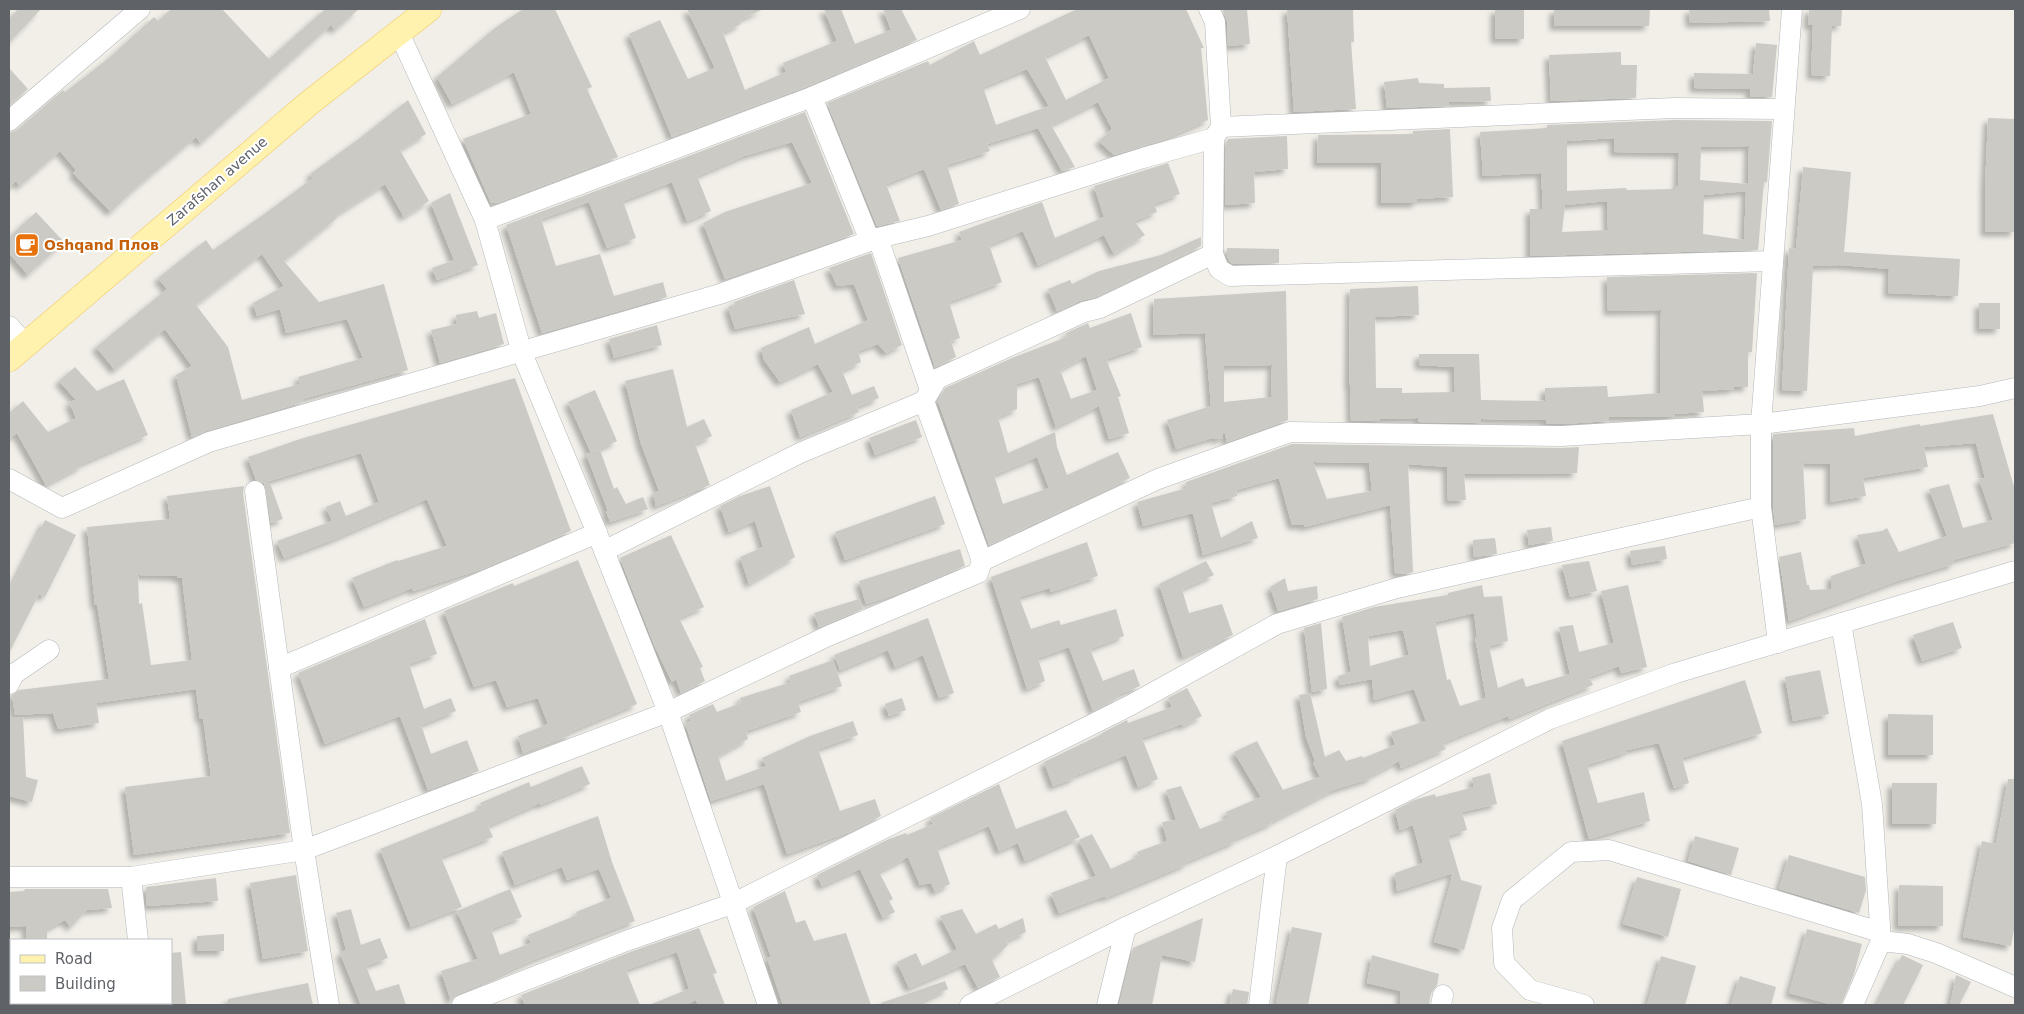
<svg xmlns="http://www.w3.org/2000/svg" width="2024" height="1014" viewBox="0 0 2024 1014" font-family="'DejaVu Sans',sans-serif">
<defs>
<filter id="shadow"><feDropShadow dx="-4.5" dy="4.5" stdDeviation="2.5" flood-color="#0004"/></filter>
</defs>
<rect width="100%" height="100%" fill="#f1efe8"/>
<!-- building -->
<g fill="#cccac5" fill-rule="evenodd" filter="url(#shadow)">
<path d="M18,9H41L9,43V19Z"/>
<path d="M171,9H222L269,59L325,9H359L335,30L331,25L201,143L196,137L137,187L111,212L73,173L76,170L60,151L20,186L16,181L9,188V133L17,130L63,90L65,92L109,58L154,17L158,21Z"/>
<path d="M523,9H555L592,87L587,89L618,157L499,202L491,203L463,139L531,114L514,72L452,104L437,77L495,28Z"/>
<path d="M687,9H764L739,20L741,24L723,33L745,90L786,72L783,63L837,41L824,9H841L855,44L891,30L883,9H901L917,40L808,86L672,137L629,34L660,20L688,79L715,68Z"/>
<path d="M1077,9H1186L1204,48H1201L1208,120L1160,141L1114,155L1099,141L1112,129L1098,102L1051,125L1075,167L1062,171L1038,128L987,144L990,151L947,165L959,204L941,210L924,169L886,184L900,221L877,226L827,103L928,61L930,65L974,41L980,55ZM1089,35L1109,78L1066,100L1045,57ZM1027,69L1049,106L996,125L983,87Z"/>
<path d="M1222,9H1247L1250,44L1228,46L1227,21Z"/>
<path d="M1287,9H1353L1354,42H1351L1356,109L1294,112Z"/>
<rect x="1495" y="9" width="29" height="30"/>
<path d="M1554,9H1650L1649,26H1554Z"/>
<path d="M1689,9H1769L1770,21L1690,23Z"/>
<path d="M1809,9H1842L1841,26H1832L1830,76L1811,75L1813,25H1808Z"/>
<path d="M1756,43L1777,45L1772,97H1750V89L1694,88V73L1753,74Z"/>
<path d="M1621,52V65H1637L1636,98L1551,101L1549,55Z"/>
<path d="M9,68L28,89L9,106Z"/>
<path d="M1418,78L1419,83L1444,84V88L1490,87L1491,101L1448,102L1449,106L1387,108L1384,82Z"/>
<path d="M408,100L426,134L400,150L429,201L404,217L385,184L335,216L337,218L284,261L319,302L384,284L408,370L302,399L303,402L206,431L192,437L176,375L192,366L165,329L115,370L96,347L167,289L158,278L206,240L213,250L267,212L313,178L310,174L360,138ZM262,254L284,286L253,303L257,316L280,309L286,333L347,319L363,358L298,377L300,384L242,400L228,347L196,305Z"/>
<path d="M805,112L854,234L725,279L703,223L725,212L812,183L792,142L744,156L697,176L711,211L687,221L672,182L623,201L636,238L607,248L589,202L541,219L556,266L600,254L614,296L663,282L667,297L542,333L506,225Z"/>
<path d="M1988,118L2015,119V232H1985V188Z"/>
<path d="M1675,120L1772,121L1767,182H1764L1758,250L1530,256V209H1543L1541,173L1483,176L1480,132L1547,128V125ZM1614,138V152L1679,153L1678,186H1675V189L1627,190L1626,188L1567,191V141ZM1749,146L1748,184L1700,180L1701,147ZM1746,191L1744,240L1703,234L1704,195ZM1607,201L1608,230L1562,232L1565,205Z"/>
<path d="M1450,129L1453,197L1417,199V203H1381V163H1317L1318,135L1413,134V131Z"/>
<path d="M1287,136L1288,169L1254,172L1255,203L1225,205L1226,142L1228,139Z"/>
<path d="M1168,163L1180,194L1154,204L1157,212L1134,221L1145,235L1114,254L1104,235L1038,265L1023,231L989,245L1002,282L949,302L960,338L951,341L956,357L935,367L898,258L962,240L959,232L1042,202L1055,238L1104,217L1094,186Z"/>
<path d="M1803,167L1851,172L1844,252L1960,259L1958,296L1888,293L1889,269L1840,265L1813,266L1807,391L1782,390L1789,248L1796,249Z"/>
<path d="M450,193L478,265L437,280L432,268L454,260L431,203Z"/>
<path d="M36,212L64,242L28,275L9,253V237Z"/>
<path d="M1201,237V246L1094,297L1079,301L1057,311L1048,289L1070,280L1072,284L1099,271L1161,255Z"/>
<path d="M1227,248L1279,249V263L1233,264L1229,261L1227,256Z"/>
<path d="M871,253L902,345L886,353L878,344L858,351L861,362L842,371L852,395L874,386L879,398L857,407L859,412L800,437L791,410L833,392L818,364L780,382L764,360L761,348L809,327L815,344L868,320L854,284L837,286L829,268Z"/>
<path d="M1757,273L1752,352H1748V387H1734V389L1702,391L1704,412L1674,414L1675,417H1609V421L1562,424H1546V420L1481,419V423L1419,422L1418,418L1380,419V421H1351L1350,385H1349L1350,289L1418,286L1419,315L1375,317L1376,388H1402V393L1455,392L1454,367L1419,365V354H1479L1481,400L1545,401V388L1607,386L1608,397L1660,393L1661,310L1608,311L1607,277Z"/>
<path d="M794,280L805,314L735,329L728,307L735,304L734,302Z"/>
<path d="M1286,291L1288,420L1227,442L1225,434H1223V439L1212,438L1176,449L1167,420L1211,406L1205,333L1153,335L1154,299ZM1272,365L1271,397L1224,402V366Z"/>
<rect x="1979" y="303" width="21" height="26"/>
<path d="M477,311L479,318L496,313L504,344L440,363L431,330L457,324L456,315Z"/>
<path d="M1131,313L1142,347L1106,359L1121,396L1118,397L1129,433L1109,439L1099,406L1056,427L1039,377L1017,384V409L998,417L1008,453L1055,432L1057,447L1067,475L1118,452L1130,478L989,545L938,401L945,388L1012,358L1067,337L1066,333L1088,323L1090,328ZM1086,356L1097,390L1071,399L1060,370ZM1037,457L1049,488L1003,504L994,475Z"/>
<path d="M657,325L662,345L614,358L609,339Z"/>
<path d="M75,367L97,391L124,379L148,435L81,464L82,466L46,485L17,433L9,439V413L23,401L48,432L76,418L69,402L76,400L59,381Z"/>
<path d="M673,369L687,427L704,419L712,436L695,444L710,485L656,506L653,493L659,491L641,444L625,381Z"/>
<path d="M515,378L571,531L479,570L413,591L412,588L364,607L352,578L397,560L398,561L447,546L427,499L332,540L284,558L277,541L332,521L326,507L340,501L346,516L379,502L361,453L263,483L256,480L248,457L300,439Z"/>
<path d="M595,390L617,441L591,453L568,402Z"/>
<path d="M1993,414L2015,490V543L1953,560L1954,564L1897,581L1789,621L1779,557L1801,552L1807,585H1809L1810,590L1831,589V576L1866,564L1857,535L1882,531L1887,528L1899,552L1947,536L1929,489L1949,484L1963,528L1993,520L1979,479L1985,478L1976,443L1924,447L1928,467L1863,478L1866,496L1830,502V464L1803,463L1806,519L1775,525L1773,506V434L1854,428L1855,436L1920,424V426Z"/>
<path d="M916,420L922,437L875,455L869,438Z"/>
<path d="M1292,444L1562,448L1579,447L1577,473L1464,474L1466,500L1448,501L1447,467L1408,464L1413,572L1407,574L1395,573L1390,505L1304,527V525H1292L1279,478L1236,490L1237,496L1211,503L1221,538L1252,521L1258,538L1203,555L1193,513L1143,526L1137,502L1187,488L1186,482ZM1313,462L1369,463L1372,491L1327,499Z"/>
<path d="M600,450L614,489L617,487L626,504L643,497L648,509L610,522L606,511H608L586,454Z"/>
<path d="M270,483L283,519L271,523L264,484Z"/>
<path d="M244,486L243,493L290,833L134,855L125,787L211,776L203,718L200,719L196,689L96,703L99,723L58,729L53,713L15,715L12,695L19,690L109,679L97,604L95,605L87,527L170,519L167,496ZM138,575L177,576V578H182L192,660L151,665L142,603L139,604Z"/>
<path d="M770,486L795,557L749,584L740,557L763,547L755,521L729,532L720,506L740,496Z"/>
<path d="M935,496L945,524L845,560L835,532Z"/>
<path d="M45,520L76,535L45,597L39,594L9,653V591Z"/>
<path d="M1551,527L1553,541L1529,545L1527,530Z"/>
<path d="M671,535L704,607L679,618L703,667L700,668L705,681L681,693L676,679L672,682L655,647L620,558Z"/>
<path d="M1495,538L1497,554L1474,557L1473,540Z"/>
<path d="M1087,542L1098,576L1051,592L1050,588L1019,597L1031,629L1059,620L1061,625L1116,609L1124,636L1090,649L1103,681L1134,669L1140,686L1117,695L1118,698L1093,711L1069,647L1038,658L1045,681L1027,689L991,577Z"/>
<path d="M1665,546L1667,559L1632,565L1630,551Z"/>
<path d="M960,549L965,566L897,594L866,604L859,581Z"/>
<path d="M578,560L637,704L569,732L571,735L523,753L518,736L548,724L538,698L507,707L496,680L474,687L444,611L513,583L514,586Z"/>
<path d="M1206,561L1214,575L1182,589L1189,613L1222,604L1233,635L1183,657L1159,584Z"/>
<path d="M1589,561L1597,591L1570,597L1562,565Z"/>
<path d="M1285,578L1288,591L1317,586L1318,599L1278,611L1270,587Z"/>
<path d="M1482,585L1484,597L1502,596L1508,641L1489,646L1498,688L1523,678L1526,687L1570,674L1559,627L1573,625L1579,652L1614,643L1601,591L1628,585L1647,667L1621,673L1619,666L1589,677L1593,685L1509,719L1508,716L1442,743L1446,749L1401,768L1399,761L1371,776L1372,778L1333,790L1271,822L1272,823L1235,839L1236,841L1186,862L1187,864L1105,898V896L1059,913L1051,893L1096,876L1079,840L1092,834L1111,869L1139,856L1137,852L1167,841L1162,822L1176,820L1166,790L1181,786L1200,829L1228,818L1226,812L1261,797L1234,752L1257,741L1283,790L1322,776L1319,775L1313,763L1315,761L1306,737L1299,695L1310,693L1325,757L1339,750L1346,761L1362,756L1363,758L1395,745L1391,732L1426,721L1414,689L1374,700L1372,679L1340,685L1338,676L1351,672L1342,617L1374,607L1448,595V593ZM1474,613L1477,637H1475L1486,698L1460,706L1450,679L1447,680L1435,622ZM1403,630L1409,655L1370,666L1368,636Z"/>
<path d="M859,599L863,609L819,627L814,613Z"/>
<path d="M928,618L954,693L939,698L923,655L895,667L888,650L840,670L834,655Z"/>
<path d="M425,619L437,654L409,664L424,709L451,698L456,711L421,725L431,754L467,740L479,771L428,790L400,716L325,744L298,673Z"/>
<path d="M1953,622L1962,648L1922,661L1913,635Z"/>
<path d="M1321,623L1327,689L1312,692L1304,628Z"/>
<path d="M833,660L842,686L798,702L801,712L746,731L748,739L718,756L726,781L766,766L762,758L810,736L853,721L858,735L818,749L840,811L875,799L881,816L849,832L787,854L764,784L711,801L685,723L691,721L689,715L713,704L717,712L741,703L740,698L791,682L789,676Z"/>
<path d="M1820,670L1829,714L1793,721L1785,677Z"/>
<path d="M1745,680L1762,733L1682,758L1689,783L1674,788L1659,743L1627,750V752L1587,765L1598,803L1644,792L1650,821L1589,839L1562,741Z"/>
<path d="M1187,688L1202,716L1183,726L1182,724L1142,738L1158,779L1138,787L1126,755L1074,776L1075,778L1053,786L1044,762L1102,734V733L1127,720L1128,723L1172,707L1168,698Z"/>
<path d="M902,698L906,710L889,716L885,704Z"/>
<path d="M1888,714L1933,715V755H1888Z"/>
<path d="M9,717H23L26,777L38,780L32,802L9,796Z"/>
<path d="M582,766L590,784L540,805V803L488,826L493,837L441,857L462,907L411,927L380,849L482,808L480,803L529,782L531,787Z"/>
<path d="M1490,773L1497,804L1462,812L1467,830L1448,836L1461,880L1482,886L1464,950L1434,942L1453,873L1397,891L1395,873L1423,863L1413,825L1400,830L1395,810L1414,800L1435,794L1436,797L1474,787L1472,778Z"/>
<path d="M2008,779H2015V925L2011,946L1963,937L1982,841L1996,844Z"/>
<path d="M1892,783H1937L1936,824H1892Z"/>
<path d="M999,784L1016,829L1066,810L1080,837L1025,861L1018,843L999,851L989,826L937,848L950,884L935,892L931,883L920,885L908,857L879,872L893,899L889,901L895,912L883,918L860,869L822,886L817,875L889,839L906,833L907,835L933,824L930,818Z"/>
<path d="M598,816L612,862L635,921L535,959L458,994L451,1001L441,971L478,959L457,911L510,889L522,917L491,929L500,955L531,943L528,935L577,915L576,912L611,898L599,869L567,880L562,867L515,885L502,852Z"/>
<path d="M1695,836L1739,848L1731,875L1688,861Z"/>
<path d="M1789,855L1865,877L1866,890L1859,913L1779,889Z"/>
<path d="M296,875L308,951L263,959L250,883Z"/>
<path d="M1637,877L1681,889L1668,937L1623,924Z"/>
<path d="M216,878L218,901L147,906L146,887Z"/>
<path d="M1899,885L1943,886V926H1898Z"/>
<path d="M25,889H108L112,908L87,910L71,927L65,920L47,929V940H27L26,926L9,927V892L24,891Z"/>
<path d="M785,891L796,923L805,920L814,941L846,933L871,1005H783L767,958L771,957L753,907Z"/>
<path d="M351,909L361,945L380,938L388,958L366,966L376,991L399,984L406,1005H361L340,953L346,950L336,913Z"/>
<path d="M962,909L976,934L996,924L999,929L1023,918L1026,932L1006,941L1008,945L992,960L1000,977L978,988L965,964L909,988L897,962L916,953L922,966L957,949L940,916Z"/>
<path d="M1203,918L1195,962L1162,955L1152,1005H1119L1133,948Z"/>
<path d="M1292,927L1322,933L1308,1005H1288L1276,1003Z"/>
<path d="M699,928L717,973L713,974L725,1005H698L696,1000L684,1005H649L689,989L677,952L626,970L640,1005H525L521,995L630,952Z"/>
<path d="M1807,929L1862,944L1854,974L1841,1005H1833L1789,993Z"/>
<path d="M224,934V951H197V936Z"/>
<path d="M181,952L186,1005H171V953Z"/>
<path d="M1372,955L1439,974L1437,985L1431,993L1429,1005H1400L1401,991L1367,983Z"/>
<path d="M1902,955L1923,965L1903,1005H1877Z"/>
<path d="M1661,956L1696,966L1685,1005H1647Z"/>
<path d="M1956,975L1971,982L1959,1005H1950Z"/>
<path d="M1740,976L1776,987L1771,1005H1731Z"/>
<path d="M945,981L948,989L915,1005H881V1003Z"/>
<path d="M308,983L313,1005H228V999Z"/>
<path d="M1233,989L1249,992L1247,1005H1229Z"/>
</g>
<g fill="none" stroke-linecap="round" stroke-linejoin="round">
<defs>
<g id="minor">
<path d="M399,33L485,220L522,353L597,533L668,712L768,1005"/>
<path d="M812,97L870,241"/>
<path d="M9,121L140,9"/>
<path d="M1221,127L1675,108L1783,109"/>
<path d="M485,220L812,97L1020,9"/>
<path d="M878,238L930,390"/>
<path d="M1213,254L1219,269L1230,276L1773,261"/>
<path d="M9,326L26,345"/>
<path d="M924,401L982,561"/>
<path d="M9,479L62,508L209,442L720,294L878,238L928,226L1143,158L1214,138"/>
<path d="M255,491L304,850L329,1005"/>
<path d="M604,551L800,453L924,401L937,379L1084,312L1100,308L1213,254L1214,138L1221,127L1215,22L1209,9"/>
<path d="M1841,623L1872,804L1881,941L1853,1005"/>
<path d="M1778,643L1761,507V424L1792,9"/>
<path d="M279,668L597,533"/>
<path d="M9,684L14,674L49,650"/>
<path d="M9,877H131L304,850L668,712L828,636L978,573L982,561L1158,479L1290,432L1562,436L1761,424L1980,396L2015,388"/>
<path d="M131,877L138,940"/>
<path d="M1881,941L1908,944L1936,953L2015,987"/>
<path d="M144,1003L145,1005"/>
<path d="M462,1005L626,941L734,903L1129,706L1277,624L1397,588L1761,507"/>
<path d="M970,1005L1126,927L1277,856L1550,719L1676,673L2015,571"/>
<path d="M1107,1005L1126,927"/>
<path d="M1259,1005L1277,856"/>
<path d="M1441,1005L1443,995"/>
<path d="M1584,1005L1530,990L1504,963L1502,928L1512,900L1571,852L1609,850L1880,932"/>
</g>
<path id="major" d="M9,359L308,104L429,9"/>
</defs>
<!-- minor casing -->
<use href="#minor" stroke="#b5b8bc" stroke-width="21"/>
<!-- major casing -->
<use href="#major" stroke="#f2c960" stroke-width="26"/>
<!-- minor -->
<use href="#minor" stroke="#fff" stroke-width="20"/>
<!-- major -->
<use href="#major" stroke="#fff2af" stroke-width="25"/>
</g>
<!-- icons -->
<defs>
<symbol id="cafe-square" viewBox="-11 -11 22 22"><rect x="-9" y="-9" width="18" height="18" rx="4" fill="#e8710a" stroke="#fff"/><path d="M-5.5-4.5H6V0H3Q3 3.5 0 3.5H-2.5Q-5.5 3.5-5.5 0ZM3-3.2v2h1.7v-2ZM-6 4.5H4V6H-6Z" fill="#fff"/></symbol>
</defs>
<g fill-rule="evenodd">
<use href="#cafe-square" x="13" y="231" width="28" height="28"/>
</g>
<g text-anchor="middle" stroke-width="4" stroke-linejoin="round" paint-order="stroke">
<!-- street labels -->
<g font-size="14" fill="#5f6368" stroke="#fff">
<text transform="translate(217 181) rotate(-41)" y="5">Zarafshan avenue</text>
</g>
<!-- food labels -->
<g font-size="14" font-weight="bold" fill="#c56008" stroke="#fff" text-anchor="start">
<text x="44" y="250">Oshqand Плов</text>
</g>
</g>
<!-- border -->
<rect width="2024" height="1014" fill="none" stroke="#5f6368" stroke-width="20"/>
<!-- legend -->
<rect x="10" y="939" width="162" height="65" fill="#ffffff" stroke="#bfc1c3"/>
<rect x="20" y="955" width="25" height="8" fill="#fff2af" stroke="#bfc1c3"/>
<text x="55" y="964" font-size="15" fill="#5f6368">Road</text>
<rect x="20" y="976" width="25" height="15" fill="#cccac5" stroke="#bfc1c3"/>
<text x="55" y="989" font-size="15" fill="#5f6368">Building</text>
</svg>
